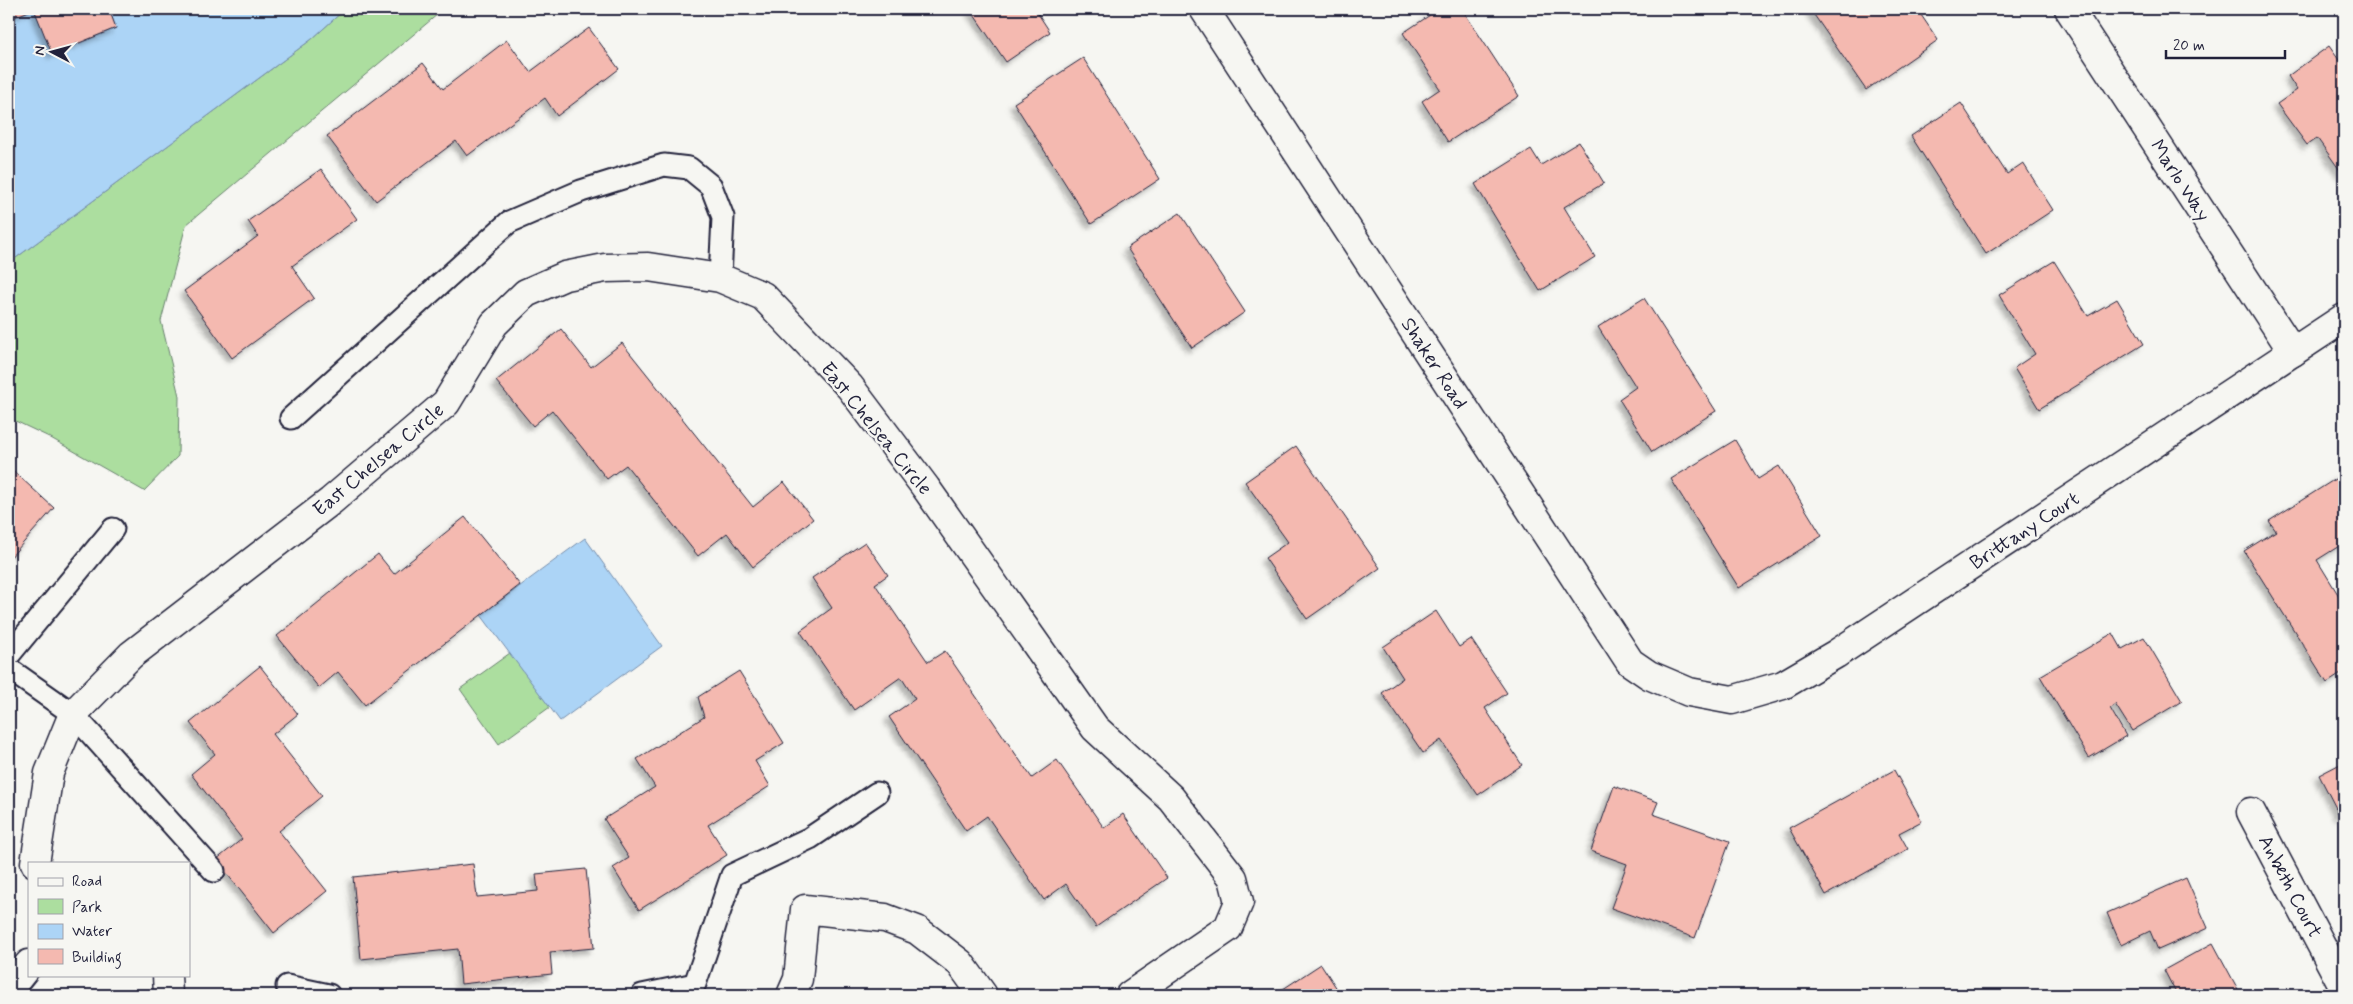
<svg xmlns="http://www.w3.org/2000/svg" width="2353" height="1004" viewBox="0 0 2353 1004" font-family="Mynerve,sans-serif">
<defs>
<filter id="shadow"><feDropShadow dx="-4.5" dy="4.5" stdDeviation="2.5" flood-color="#0004"/></filter>
</defs>
<rect width="100%" height="100%" fill="#f6f6f2"/>
<filter id="ink" filterUnits="userSpaceOnUse"><feTurbulence type="fractalNoise" baseFrequency=".02" numOctaves="2"/><feDisplacementMap in="SourceGraphic" scale="10" xChannelSelector="R" yChannelSelector="G"/><feConvolveMatrix kernelMatrix="1 2 1 2 8 2 1 2 1" color-interpolation-filters="sRGB"/></filter>
<g filter="url(#ink)">
<!-- green -->
<g fill="#acde9f" stroke="#67806d">
<path d="M345,9H444L186,225L161,321L179,396L178,456L144,491L49,437L9,418V263L312,39Z"/>
<path d="M510,653L550,707L499,744L460,689Z"/>
</g>
<!-- water -->
<g fill="#acd4f6" stroke="#758dab">
<path d="M34,9L53,54L116,28L109,9H345L312,39L9,263V19Z"/>
<path d="M585,538L662,646L560,721L481,615Z"/>
</g>
<!-- building -->
<g fill="#f4b9b0" stroke="#22223b" filter="url(#shadow)">
<path d="M9,9H34L9,19Z"/>
<path d="M34,9H109L116,28L52,54Z"/>
<path d="M970,9H1035L1050,32L1006,62Z"/>
<path d="M1439,9H1462L1519,96L1448,142L1422,101L1440,89L1403,33Z"/>
<path d="M1810,9H1898L1900,12L1905,9H1917L1938,40L1866,90Z"/>
<path d="M589,28L619,69L557,116L545,98L467,156L456,141L376,201L327,136L423,63L443,89L507,40L530,72Z"/>
<path d="M2329,46L2344,67V176L2317,138L2307,145L2277,104L2297,90L2288,76Z"/>
<path d="M1083,58L1160,179L1091,224L1014,103Z"/>
<path d="M1961,103L2007,174L2023,163L2053,210L1986,254L1911,136Z"/>
<path d="M1579,142L1604,183L1564,207L1595,257L1540,291L1475,184L1531,149L1541,165Z"/>
<path d="M321,169L357,219L292,266L314,298L232,358L184,291L258,236L248,221Z"/>
<path d="M1180,213L1245,312L1192,348L1127,248Z"/>
<path d="M2054,261L2088,316L2117,299L2144,344L2039,409L2014,368L2035,354L1999,295Z"/>
<path d="M1644,298L1716,411L1652,452L1619,399L1636,387L1598,327Z"/>
<path d="M561,329L591,367L622,343L753,507L784,482L813,519L753,567L727,533L698,556L626,465L607,479L552,410L533,426L496,381Z"/>
<path d="M1735,440L1758,479L1779,466L1822,536L1739,588L1671,479Z"/>
<path d="M1296,446L1380,568L1307,619L1265,558L1288,542L1245,482Z"/>
<path d="M9,467L54,508L9,559Z"/>
<path d="M2343,474L2344,543L2317,560L2344,604V672L2327,683L2244,551L2276,531L2269,521Z"/>
<path d="M465,517L520,585L365,705L338,672L319,688L277,636L378,554L394,574Z"/>
<path d="M865,542L888,575L875,584L928,662L945,651L1032,778L1057,760L1104,828L1123,814L1167,878L1096,927L1066,884L1044,900L987,816L966,831L889,717L915,699L901,677L854,710L800,631L832,608L812,578Z"/>
<path d="M1436,611L1459,647L1471,639L1507,693L1485,708L1522,765L1478,795L1441,740L1423,753L1382,693L1403,678L1383,647Z"/>
<path d="M2113,633L2122,649L2144,637L2182,701L2132,731L2115,704L2110,708L2126,736L2089,758L2040,676Z"/>
<path d="M260,666L298,714L273,734L322,796L279,831L327,891L274,933L216,860L242,839L191,774L215,754L190,723Z"/>
<path d="M739,671L784,743L755,761L770,786L708,825L727,855L639,910L613,868L629,858L604,819L655,787L637,759L704,717L698,697Z"/>
<path d="M2344,762V813L2340,816L2319,775Z"/>
<path d="M1894,770L1922,821L1899,833L1908,849L1826,895L1789,828Z"/>
<path d="M1614,786L1658,802L1653,814L1730,841L1695,938L1611,908L1627,864L1591,851Z"/>
<path d="M473,864L477,897L538,891L536,874L586,869L594,948L550,952L552,974L461,984L458,949L361,959L353,877Z"/>
<path d="M2186,878L2208,928L2158,950L2150,931L2121,945L2107,913Z"/>
<path d="M2213,943L2241,995H2177L2164,970Z"/>
<path d="M1321,964L1341,995H1274Z"/>
</g>
<g fill="none" stroke-linecap="round" stroke-linejoin="round">
<defs>
<g id="service">
<path d="M291,418L509,222L581,191L664,165L689,168L711,186L723,217L720,278"/>
<path d="M9,655L113,529"/>
<path d="M9,669L73,714L214,871"/>
<path d="M287,986L329,995"/>
<path d="M642,995L695,984L732,875L810,838L877,793"/>
</g>
<g id="minor">
<path d="M1204,9L1630,662L1649,675L1689,692L1732,700L1783,685L1836,654L2344,318"/>
<path d="M2069,9L2293,352"/>
<path d="M2251,812L2344,988"/>
<path d="M35,863L49,773L73,714L131,655L331,501L446,403L494,324L526,293L565,276L605,268L648,267L720,278L763,296L850,387L926,488L1095,728L1171,798L1233,878L1239,902L1228,928L1130,995"/>
<path d="M167,975L168,995"/>
<path d="M9,989L29,964"/>
<path d="M791,995L798,979L805,909L885,918L917,930L960,963L983,995"/>
</g>
</defs>
<!-- service casing -->
<use href="#service" stroke="#22223b" stroke-width="25"/>
<!-- minor casing -->
<use href="#minor" stroke="#22223b" stroke-width="31"/>
<!-- service -->
<use href="#service" stroke="#f6f6f2" stroke-width="21"/>
<!-- minor -->
<use href="#minor" stroke="#f6f6f2" stroke-width="28"/>
</g>
</g>
<g text-anchor="middle" stroke-width="5" stroke-linejoin="round" paint-order="stroke">
<!-- street labels -->
<g font-size="20" fill="#22223b" stroke="#f6f6f2">
<text transform="translate(2181 180) rotate(57)" y="7">Marlo Way</text>
<text transform="translate(1435 363) rotate(57)" y="7">Shaker Road</text>
<text transform="translate(877 428) rotate(51)" y="7">East Chelsea Circle</text>
<text transform="translate(378 459) rotate(-40)" y="7">East Chelsea Circle</text>
<text transform="translate(2024 530) rotate(-33)" y="7">Brittany Court</text>
<text transform="translate(2291 886) rotate(62)" y="7">Anbeth Court</text>
</g>
</g>
<!-- margin -->
<rect width="2353" height="1004" fill="none" stroke="#f6f6f2" stroke-width="30"/>
<rect x="15" y="15" width="2323" height="974" fill="none" stroke="#22223b" stroke-width="2" filter="url(#ink)"/>
<!-- legend -->
<rect x="28" y="862" width="162" height="115" fill="#f6f6f2" stroke="#a1a1a9"/>
<rect x="38" y="878" width="25" height="8" fill="#f6f6f2" stroke="#a1a1a9"/>
<text x="72" y="886" font-size="15" fill="#22223b">Road</text>
<rect x="38" y="899" width="25" height="15" fill="#acde9f" stroke="#a1a1a9"/>
<text x="72" y="912" font-size="15" fill="#22223b">Park</text>
<rect x="38" y="924" width="25" height="15" fill="#acd4f6" stroke="#a1a1a9"/>
<text x="72" y="936" font-size="15" fill="#22223b">Water</text>
<rect x="38" y="949" width="25" height="15" fill="#f4b9b0" stroke="#a1a1a9"/>
<text x="72" y="962" font-size="15" fill="#22223b">Building</text>
<!-- north arrow -->
<g transform="translate(52 52) rotate(276)" stroke="#f6f6f2" stroke-width="4" paint-order="stroke">
<path d="M0-4L9 19L0 12L-9 19Z" fill="#22223b"/>
<text y="-8" font-size="14" font-weight="bold" text-anchor="middle" fill="#22223b">N</text>
</g>
<!-- scale -->
<path d="M2166 50v8h119v-8" fill="none" stroke="#22223b" stroke-width="2.5"/>
<text x="2173" y="50" font-size="15" fill="#22223b" stroke="#f6f6f2" stroke-width="4" paint-order="stroke">20 m</text>
</svg>
